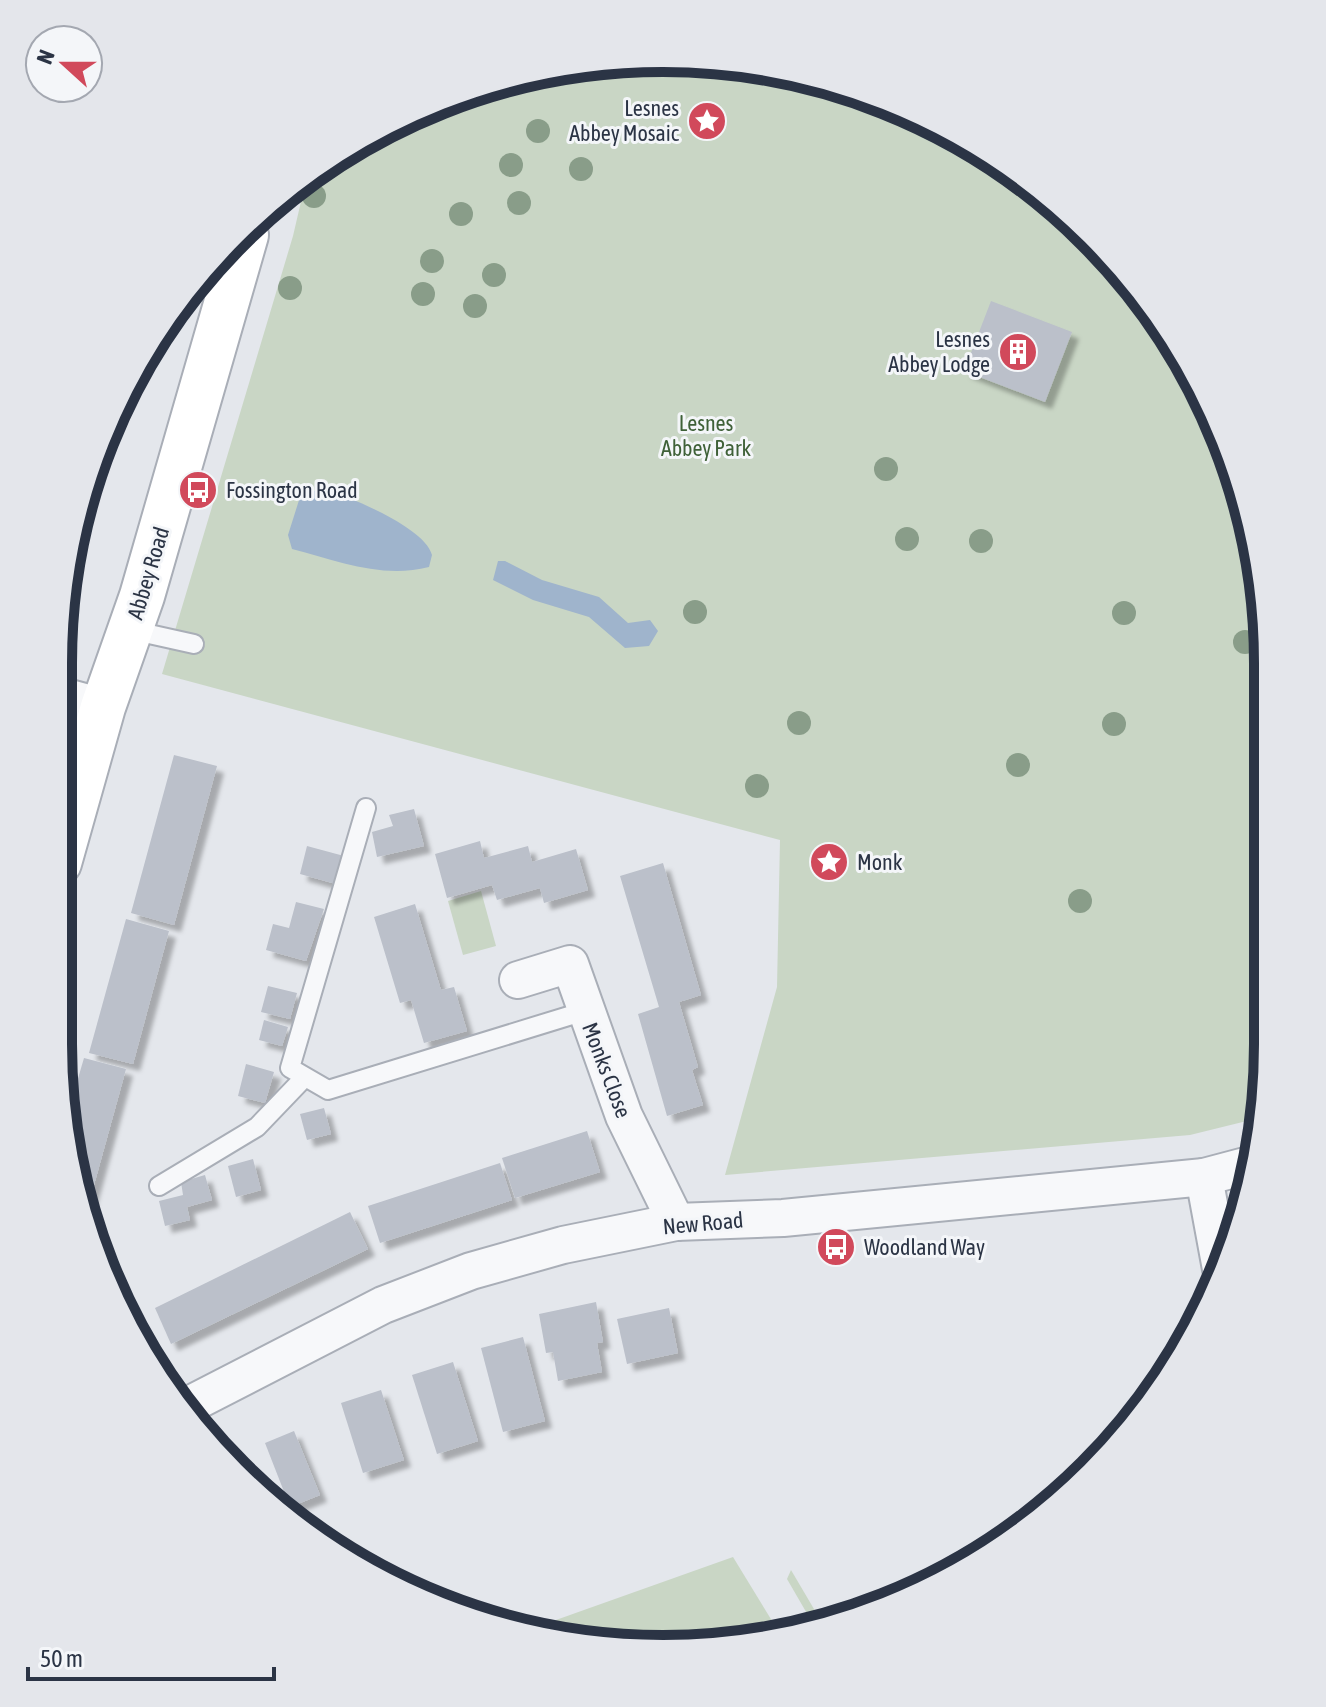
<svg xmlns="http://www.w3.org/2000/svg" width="1326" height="1707" viewBox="0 0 1326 1707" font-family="'Asap Condensed',sans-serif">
<defs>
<filter id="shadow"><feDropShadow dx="7" dy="7" stdDeviation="2" flood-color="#0004"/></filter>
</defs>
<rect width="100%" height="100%" fill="#e4e7ec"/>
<!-- green -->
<g fill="#c9d6c5">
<path d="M663,58L781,70L895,104L999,160L1091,236L1166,327L1236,468L1263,585V1117L1190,1135L725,1175L777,987L780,840L162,674L293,236L306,180L327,160L432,104L545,70Z"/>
<path d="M481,891L496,946L463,955L448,901Z"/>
<path d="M733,1557L780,1634L663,1649L525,1631Z"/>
<path d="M791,1570L824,1626L816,1629L787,1579Z"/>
</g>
<!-- water -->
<g fill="#9fb4cc">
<path d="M328,490C354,499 425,528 432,555L429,567C382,579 338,561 292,549L288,535L300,497L311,491Z"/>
<path d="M498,561H505L542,580L599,597L628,623L650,620L658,631L649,646L625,648L589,617L533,600L493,580Z"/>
</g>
<!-- building -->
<g fill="#bbc0ca" filter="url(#shadow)">
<path d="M991,301L1072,332L1045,402L964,371Z"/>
<path d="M174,755L217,766L174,925L131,913Z"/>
<path d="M414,809L424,846L377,857L372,832L393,826L389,815Z"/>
<path d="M480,841L484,858L528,846L532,862L576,849L588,890L544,903L540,888L497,900L492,885L447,898L435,854Z"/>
<path d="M307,846L344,856L336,884L300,874Z"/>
<path d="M663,863L701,995L679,1002L698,1067L692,1070L703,1105L667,1116L638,1014L659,1007L620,876Z"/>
<path d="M296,902L324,909L306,961L266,950L273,924L289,928Z"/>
<path d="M415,904L441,990L454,987L467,1031L424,1043L411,1000L400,1003L374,917Z"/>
<path d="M126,919L169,931L133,1064L89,1053Z"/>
<path d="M268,986L297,993L290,1019L261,1012Z"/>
<path d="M264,1020L288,1027L282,1046L259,1040Z"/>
<path d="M84,1058L126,1069L89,1203L79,1200L67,1116Z"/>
<path d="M246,1064L274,1072L265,1103L238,1096Z"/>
<path d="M324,1108L331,1134L307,1140L300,1114Z"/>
<path d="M587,1131L600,1172L515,1198L502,1158Z"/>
<path d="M253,1159L261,1190L236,1197L228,1166Z"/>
<path d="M500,1163L512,1200L380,1243L368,1206Z"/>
<path d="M205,1175L212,1200L187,1207L190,1220L165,1226L159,1201L183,1195L181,1182Z"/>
<path d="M350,1212L368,1249L171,1344L155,1308Z"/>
<path d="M596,1302L603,1342L597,1343L602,1372L558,1381L553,1352L546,1353L539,1314Z"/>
<path d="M669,1308L678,1353L627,1364L617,1319Z"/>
<path d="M523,1337L545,1421L503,1432L481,1348Z"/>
<path d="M453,1362L478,1441L437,1454L412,1375Z"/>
<path d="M381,1390L404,1460L363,1473L341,1403Z"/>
<path d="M294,1431L320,1495L290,1507L265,1443Z"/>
</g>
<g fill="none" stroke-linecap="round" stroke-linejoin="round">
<defs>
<g id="lane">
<path d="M131,630L194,644"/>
<path d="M366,808L290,1068L328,1090L585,1011"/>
<path d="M159,1186L257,1127L303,1079"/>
</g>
<g id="street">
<path d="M59,695L103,707"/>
<path d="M518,980L570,964L624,1116L676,1222"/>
<path d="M1204,1177L1221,1269"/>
<path d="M185,1407L383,1305L471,1271L563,1245L676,1222L783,1218L1204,1177L1253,1164"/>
</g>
<path id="secondary" d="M59,863L103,707L142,596L246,235"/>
</defs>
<!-- lane casing -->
<use href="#lane" stroke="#a9aeb7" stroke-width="22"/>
<!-- street casing -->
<use href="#street" stroke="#a9aeb7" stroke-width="40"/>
<!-- secondary casing -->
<use href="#secondary" stroke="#a9aeb7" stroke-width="48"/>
<!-- lane -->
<use href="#lane" stroke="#f7f8fa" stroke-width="18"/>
<!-- street -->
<use href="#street" stroke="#f7f8fa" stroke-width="36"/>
<!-- secondary -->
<use href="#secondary" stroke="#fff" stroke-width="44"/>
</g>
<!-- trees -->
<g fill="#899d89">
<circle cx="538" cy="131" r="12"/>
<circle cx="511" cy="165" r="12"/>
<circle cx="581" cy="169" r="12"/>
<circle cx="314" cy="196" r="12"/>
<circle cx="519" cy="203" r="12"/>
<circle cx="461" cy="214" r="12"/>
<circle cx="432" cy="261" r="12"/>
<circle cx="494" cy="275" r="12"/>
<circle cx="290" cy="288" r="12"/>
<circle cx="423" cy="294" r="12"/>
<circle cx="475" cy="306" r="12"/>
<circle cx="886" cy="469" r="12"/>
<circle cx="907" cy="539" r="12"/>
<circle cx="981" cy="541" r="12"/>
<circle cx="695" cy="612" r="12"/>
<circle cx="1124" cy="613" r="12"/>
<circle cx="1245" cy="642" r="12"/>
<circle cx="799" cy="723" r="12"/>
<circle cx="1114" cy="724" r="12"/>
<circle cx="1018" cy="765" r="12"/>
<circle cx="757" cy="786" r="12"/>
<circle cx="1080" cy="901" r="12"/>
</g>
<!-- icons -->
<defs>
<symbol id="sight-disc" viewBox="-11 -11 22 22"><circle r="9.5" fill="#d1495b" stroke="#f4f6f9"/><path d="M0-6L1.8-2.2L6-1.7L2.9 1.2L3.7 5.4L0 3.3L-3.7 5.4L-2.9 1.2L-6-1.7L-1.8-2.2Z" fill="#fff"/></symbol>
<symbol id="building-disc" viewBox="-11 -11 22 22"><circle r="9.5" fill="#d1495b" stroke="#f4f6f9"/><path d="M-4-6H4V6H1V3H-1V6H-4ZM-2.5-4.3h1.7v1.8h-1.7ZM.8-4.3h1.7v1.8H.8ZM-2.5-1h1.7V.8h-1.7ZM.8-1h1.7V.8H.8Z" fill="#fff"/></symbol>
<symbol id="bus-disc" viewBox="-11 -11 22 22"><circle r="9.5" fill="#d1495b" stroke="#f4f6f9"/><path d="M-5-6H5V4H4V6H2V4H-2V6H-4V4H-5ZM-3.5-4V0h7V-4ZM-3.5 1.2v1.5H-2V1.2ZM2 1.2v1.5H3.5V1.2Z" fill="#fff"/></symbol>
</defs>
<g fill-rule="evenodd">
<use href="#sight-disc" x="685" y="99" width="44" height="44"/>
<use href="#building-disc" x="996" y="330" width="44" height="44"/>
<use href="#bus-disc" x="176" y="468" width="44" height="44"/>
<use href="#sight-disc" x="807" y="840" width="44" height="44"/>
<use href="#bus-disc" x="814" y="1225" width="44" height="44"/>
</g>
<g text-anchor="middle" stroke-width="6" stroke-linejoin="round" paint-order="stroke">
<!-- poi labels -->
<g font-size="22" fill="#2b3445" stroke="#f4f6f9" text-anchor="start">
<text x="679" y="116" text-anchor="end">Lesnes<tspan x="679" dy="25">Abbey Mosaic</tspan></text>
<text x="990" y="347" text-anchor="end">Lesnes<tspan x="990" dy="25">Abbey Lodge</tspan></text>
<text x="226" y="498">Fossington Road</text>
<text x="857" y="870">Monk</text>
<text x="864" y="1255">Woodland Way</text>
</g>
<!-- park labels -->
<g font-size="22" fill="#3f6138" stroke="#f4f6f9">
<text x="706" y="431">Lesnes<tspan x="706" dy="25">Abbey Park</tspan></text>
</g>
<!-- street labels -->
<g font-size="22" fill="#2b3445" stroke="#f4f6f9">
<text transform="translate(148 573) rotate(-73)" y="8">Abbey Road</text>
<text transform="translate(607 1070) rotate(69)" y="8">Monks Close</text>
<text transform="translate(703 1223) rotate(-5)" y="8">New Road</text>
</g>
</g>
<!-- crop -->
<path d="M0 0H1326V1707H0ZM663 72H663A591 591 0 0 1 1254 663V1044A591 591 0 0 1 663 1635H663A591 591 0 0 1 72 1044V663A591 591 0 0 1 663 72Z" fill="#e4e6eb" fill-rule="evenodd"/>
<path fill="none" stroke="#2b3445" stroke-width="10" d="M663 72H663A591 591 0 0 1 1254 663V1044A591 591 0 0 1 663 1635H663A591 591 0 0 1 72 1044V663A591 591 0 0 1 663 72Z"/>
<!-- north arrow -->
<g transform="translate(64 64) rotate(291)"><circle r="38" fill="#f4f6f9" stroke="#a4a8b1" stroke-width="2"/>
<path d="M0-6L14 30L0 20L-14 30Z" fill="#d1495b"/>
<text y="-12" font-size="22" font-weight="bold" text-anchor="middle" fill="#2b3445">N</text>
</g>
<!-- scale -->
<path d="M28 1667v12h246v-12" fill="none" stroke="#2b3445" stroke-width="4"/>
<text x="40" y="1667" font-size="24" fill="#2b3445" stroke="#f4f6f9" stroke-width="6" paint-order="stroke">50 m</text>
</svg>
